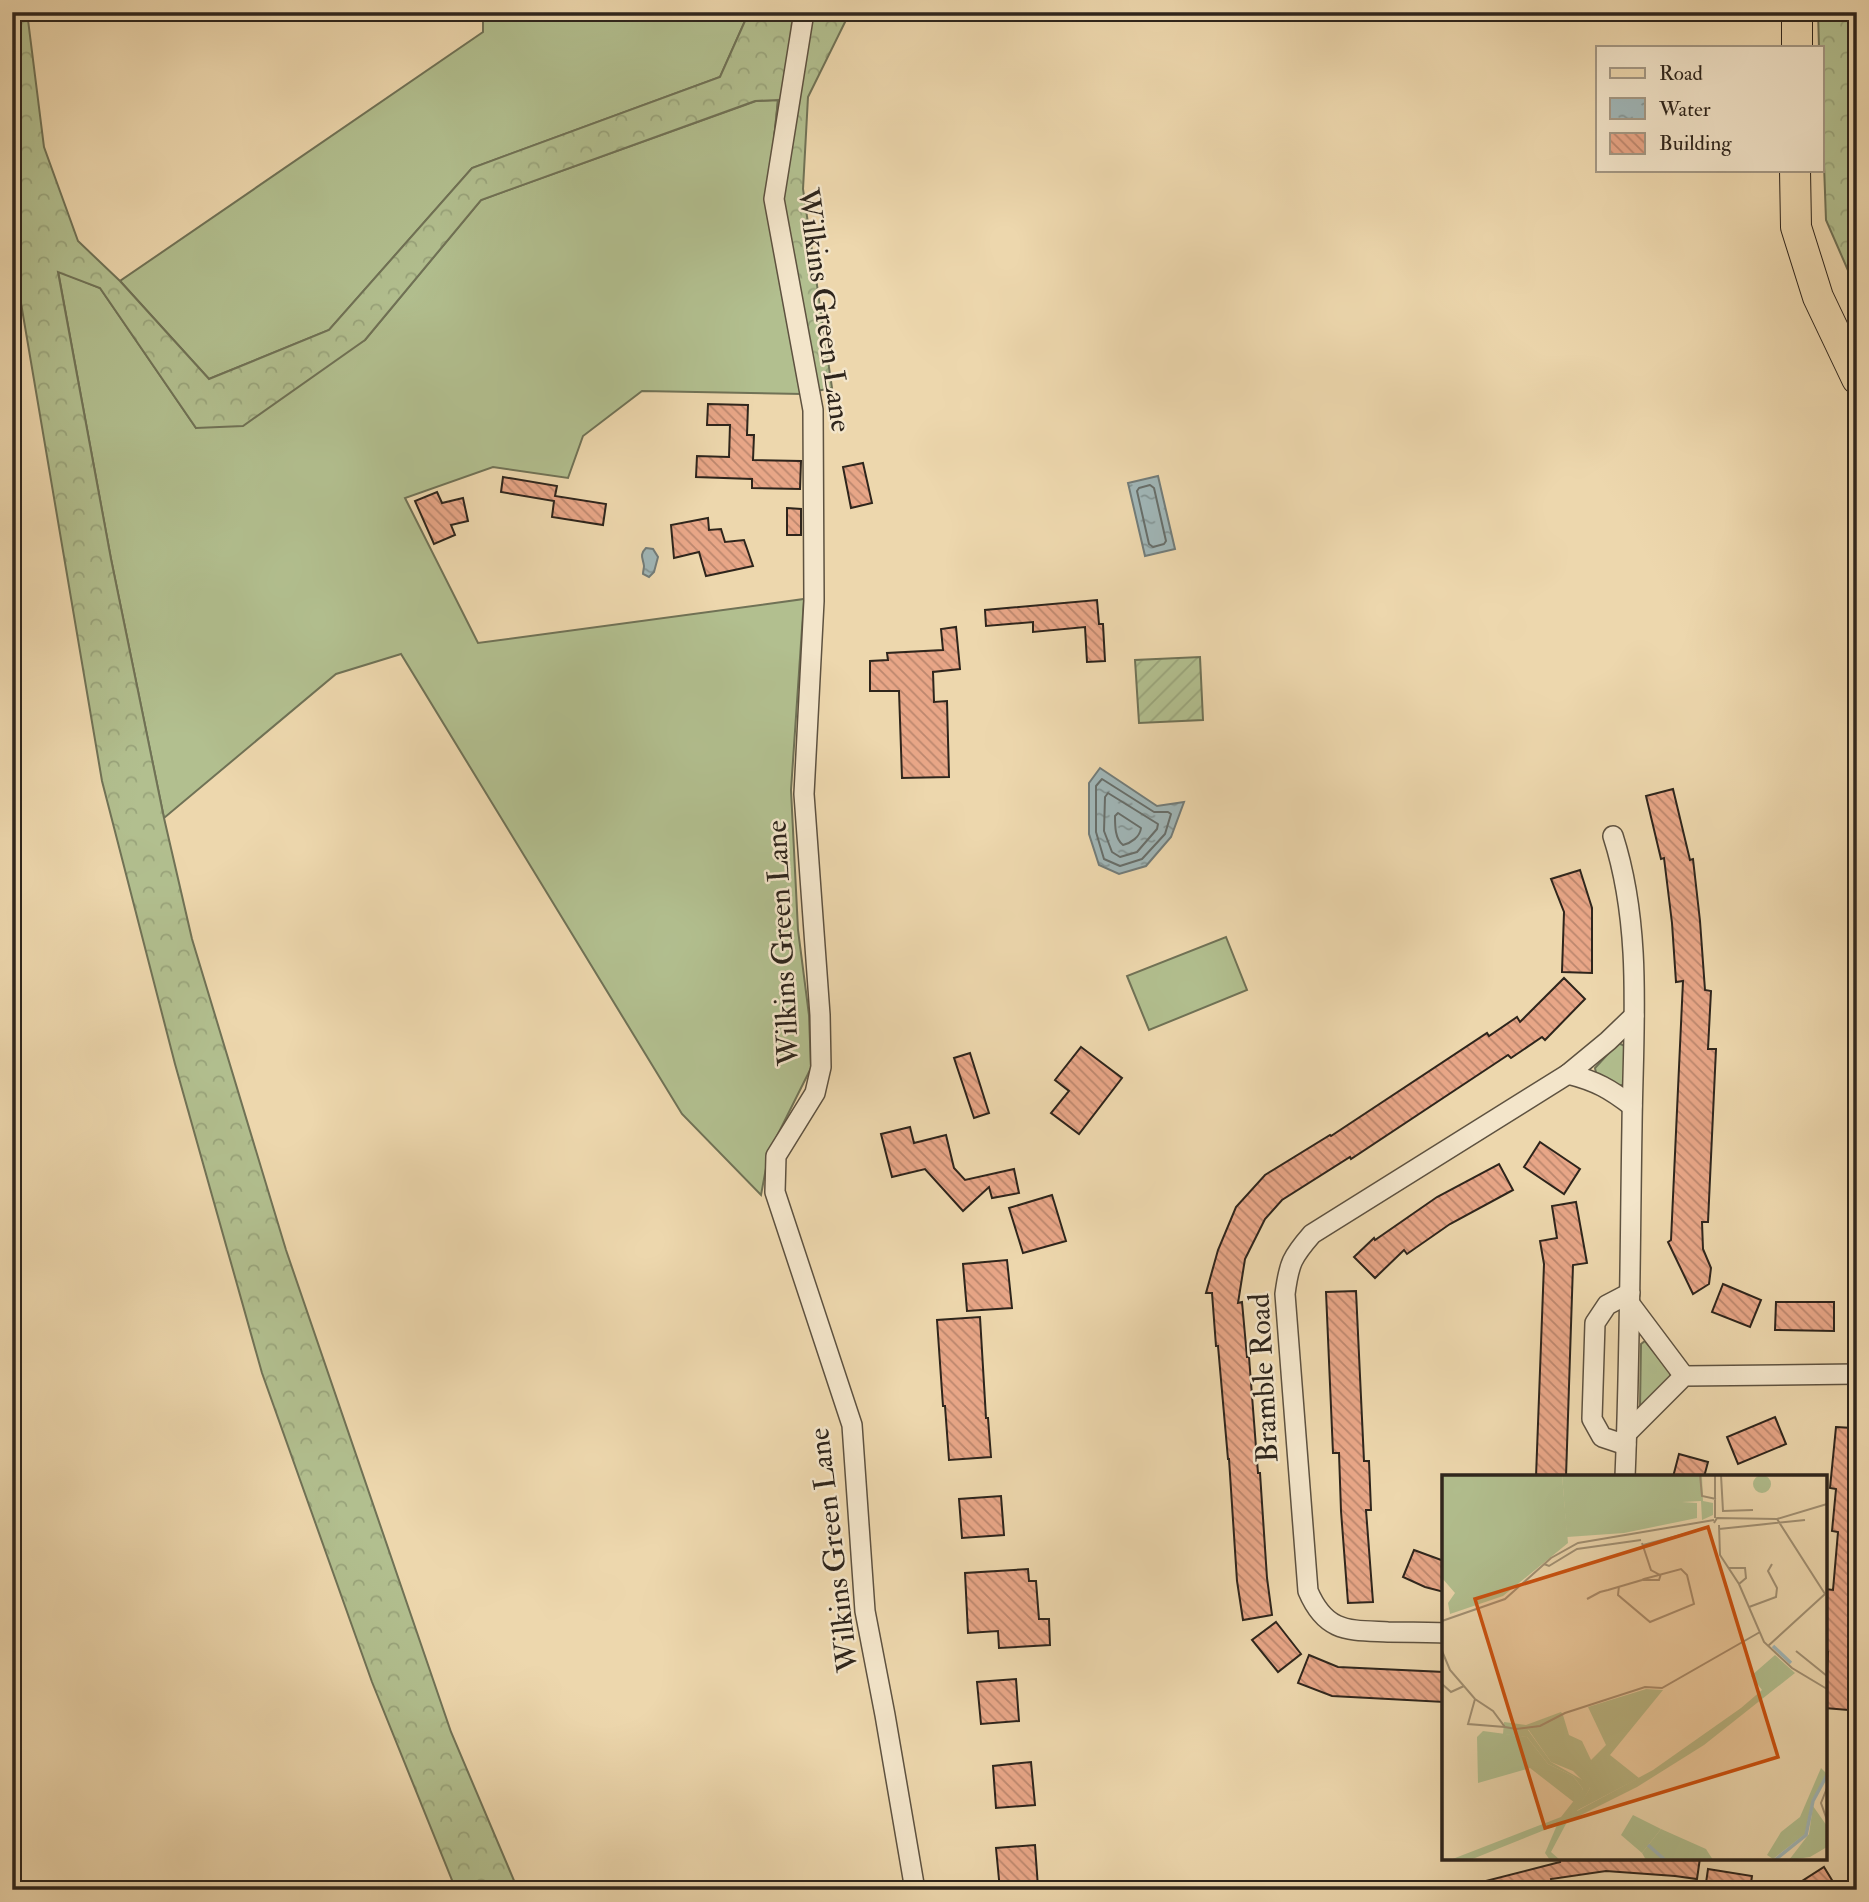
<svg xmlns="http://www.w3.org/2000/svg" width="1869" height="1902" viewBox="0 0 1869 1902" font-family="'IM FELL Double Pica',serif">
<defs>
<pattern id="forest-crowns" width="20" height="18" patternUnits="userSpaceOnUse" patternTransform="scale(1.75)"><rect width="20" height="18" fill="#b2bf8f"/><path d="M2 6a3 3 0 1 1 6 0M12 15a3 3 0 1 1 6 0" fill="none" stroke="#99a47b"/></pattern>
<pattern id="garden-furrows" width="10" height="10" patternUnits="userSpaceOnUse" patternTransform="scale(1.75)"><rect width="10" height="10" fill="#b2bf8f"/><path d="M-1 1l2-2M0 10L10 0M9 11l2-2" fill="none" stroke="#99a47b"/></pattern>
<pattern id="water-ripples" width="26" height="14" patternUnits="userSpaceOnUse" patternTransform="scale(1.75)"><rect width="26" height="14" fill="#a0b6b7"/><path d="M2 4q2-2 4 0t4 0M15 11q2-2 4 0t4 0" fill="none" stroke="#839494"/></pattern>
<pattern id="building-back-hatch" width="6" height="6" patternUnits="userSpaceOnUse" patternTransform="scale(1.75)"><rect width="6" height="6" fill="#e8a687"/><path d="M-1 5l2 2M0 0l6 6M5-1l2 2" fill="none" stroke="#bc876e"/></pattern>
</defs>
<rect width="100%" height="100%" fill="#edd7ad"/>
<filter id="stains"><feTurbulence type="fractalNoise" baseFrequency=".00286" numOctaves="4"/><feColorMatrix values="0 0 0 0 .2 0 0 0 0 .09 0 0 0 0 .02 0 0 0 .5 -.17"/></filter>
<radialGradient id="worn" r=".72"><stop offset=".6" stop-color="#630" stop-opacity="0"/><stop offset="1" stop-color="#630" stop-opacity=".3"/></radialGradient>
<!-- grass -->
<g fill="#b2bf8f" stroke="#707256" stroke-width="2">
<path d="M483,12H749L720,77L472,168L329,330L209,379L120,281L483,32Z"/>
<path d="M778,100L768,198L802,394L642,391L583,436L568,478L493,467L405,498L478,643L804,599L791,790L798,930L809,1015L811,1068L769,1152L761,1195L682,1114L401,654L336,674L164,818L111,559L58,271L100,288L196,428L365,340L481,200L756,101Z"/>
<path d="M1226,937L1247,990L1149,1030L1127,976Z"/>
<path d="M1618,1043L1625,1046V1084L1619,1086L1596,1073L1595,1068Z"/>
<path d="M1645,1341L1670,1372V1379L1640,1408L1641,1344Z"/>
</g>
<!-- forest -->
<g fill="url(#forest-crowns)" stroke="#707256" stroke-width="2">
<path d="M12,12H27L44,147L78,241L120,281L209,379L329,330L472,168L720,77L749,12H850L808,97L803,189L832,388L802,394L768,198L778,100L755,101L481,200L365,340L243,426L196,428L100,288L58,272L111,559L164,818L192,939L286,1250L451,1732L518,1890H456L372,1682L262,1373L175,1064L102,781L12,250Z"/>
<path d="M1818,12H1857V291L1826,220L1822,109V47H1819Z"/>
</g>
<!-- garden -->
<path fill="url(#garden-furrows)" stroke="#707256" stroke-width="2" d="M1200,657L1203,720L1139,723L1135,660Z"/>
<!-- water -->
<g fill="url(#water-ripples)" stroke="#727c79" stroke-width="2">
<path d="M1158,476L1175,549L1145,556L1128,483Z"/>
<path d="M646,548L653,549L658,557L654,572L649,577L643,574C643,571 644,568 644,566C643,558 639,555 646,548Z"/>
<path d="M1100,768L1157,806L1184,802L1171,837L1146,866L1119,874L1099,865L1089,834V783Z"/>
</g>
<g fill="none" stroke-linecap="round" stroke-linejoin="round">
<!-- shore -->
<g stroke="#676e6a" stroke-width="2">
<path d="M1150,485L1154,488L1166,541L1164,544L1153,547L1149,544L1137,491L1139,488Z"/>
<path d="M1102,779L1154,812H1168L1171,814L1165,834L1142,859L1120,866L1104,859L1096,832V786Z"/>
<path d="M1108,793L1158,824L1157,829L1137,852L1120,857L1112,852L1104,831L1105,797Z"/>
<path d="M1118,813L1141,828C1140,837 1131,843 1123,845C1115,839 1115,826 1115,816Z"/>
</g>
</g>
<!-- building -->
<g fill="url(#building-back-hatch)" stroke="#2e251c" stroke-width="2">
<path d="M708,404L748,405L747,435H754L753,460L801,461L800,489L752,488V479L696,477L697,456L729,457L730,425H707Z"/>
<path d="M863,463L872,503L851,508L843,467Z"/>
<path d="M503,477L557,486L555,496L606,504L603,525L552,517L554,501L501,492Z"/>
<path d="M437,492L442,503L463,498L468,521L451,525L455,535L434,544L415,501Z"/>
<path d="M787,508L801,509V535H787Z"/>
<path d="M708,518L709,530L721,529L725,542L744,540L753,566L706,576L699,552L674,558L671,525Z"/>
<path d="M1097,600L1099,624H1103L1105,661L1087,662L1085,627L1033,632V622L986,626L985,610Z"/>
<path d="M956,627L960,669L933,672L934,702L947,701L949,777L902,778L899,691H870V661L888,660L887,653L943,650L941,629Z"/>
<path d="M1673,789L1690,860L1693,859L1700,921L1705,990L1711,991L1708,1049H1716L1708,1222H1702L1703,1249L1711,1268L1709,1284L1693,1294L1668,1242L1671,1240L1683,981L1676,982L1672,923L1664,858L1661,859L1646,796Z"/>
<path d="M1580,870L1592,908V973L1562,972L1564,912L1551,879Z"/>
<path d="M1564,978L1585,999L1545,1040L1542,1037L1511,1058L1508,1055L1351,1159L1350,1157L1282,1200L1265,1219L1245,1259L1238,1303L1242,1302L1247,1357H1249L1258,1473H1260L1267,1578L1272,1615L1243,1620L1237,1581L1229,1459H1228L1218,1346H1216L1212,1293H1206L1218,1250L1236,1207L1265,1175L1330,1135L1331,1136L1487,1033L1489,1036L1517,1017L1520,1022Z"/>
<path d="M1081,1047L1122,1078L1079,1134L1051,1113L1069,1091L1055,1080Z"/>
<path d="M970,1053L989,1113L974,1118L954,1058Z"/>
<path d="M910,1127L914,1143L946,1135L954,1168L965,1180L1014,1169L1019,1193L992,1198L989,1187L963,1211L925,1169L892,1177L881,1134Z"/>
<path d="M1540,1142L1580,1169L1564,1194L1524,1167Z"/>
<path d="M1499,1164L1513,1190L1450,1224L1407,1254L1404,1250L1375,1278L1354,1257L1374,1238L1375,1240L1437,1197Z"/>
<path d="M1052,1195L1066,1241L1023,1253L1009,1208Z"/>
<path d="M1576,1202L1587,1263L1573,1265L1566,1477H1536L1544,1264L1540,1241L1557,1238L1552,1206Z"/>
<path d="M1007,1260L1012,1308L967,1311L963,1264Z"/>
<path d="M1723,1284L1761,1300L1750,1327L1712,1312Z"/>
<path d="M1356,1291L1364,1461H1369L1371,1510H1366L1373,1602L1348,1603L1341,1511L1339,1453H1333L1326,1292Z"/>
<path d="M1776,1302H1834V1331L1775,1330Z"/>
<path d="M980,1317L986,1418H988L991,1457L949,1460L945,1406H943L937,1320Z"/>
<path d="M1775,1417L1786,1444L1738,1464L1727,1437Z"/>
<path d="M1836,1427L1852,1428L1851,1431L1857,1432L1855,1492H1857V1531L1855,1548H1857V1611L1848,1710L1825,1708L1828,1652H1825V1589L1833,1590L1838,1532L1832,1531L1836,1489L1830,1488Z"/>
<path d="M1679,1454L1708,1462L1704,1477H1673Z"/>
<path d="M1001,1496L1004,1535L962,1538L959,1499Z"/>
<path d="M1414,1550L1444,1561V1592L1425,1587L1403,1577Z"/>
<path d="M1028,1569L1029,1581H1036L1039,1619H1049L1050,1645L999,1648L998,1631L968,1633L965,1573Z"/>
<path d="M1276,1622L1301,1654L1278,1672L1252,1640Z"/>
<path d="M1309,1655L1338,1667L1444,1672V1702L1332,1696L1298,1683Z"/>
<path d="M1016,1679L1019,1721L981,1724L977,1682Z"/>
<path d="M1031,1762L1035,1805L996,1808L993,1766Z"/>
<path d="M1035,1845L1038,1887L1000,1890L996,1848Z"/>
<path d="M1559,1858H1700L1697,1879L1675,1876L1606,1871L1551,1879L1553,1890H1475L1474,1884L1560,1862Z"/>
<path d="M1824,1867L1838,1890H1788Z"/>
<path d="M1708,1869L1752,1876L1750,1890H1705Z"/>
</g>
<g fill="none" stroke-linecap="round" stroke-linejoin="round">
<defs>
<g id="street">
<path d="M804,12L774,199L813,410L814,601L804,794L820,1015L821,1067L815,1093L776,1156L775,1192L852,1425L865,1611L885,1715L915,1890"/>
<path d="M1613,836C1643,929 1633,1030 1632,1126C1630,1243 1630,1360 1625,1477"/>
<path d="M1568,1074L1608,1041L1634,1016"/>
<path d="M1630,1304L1684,1376"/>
<path d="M1627,1433L1684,1376L1857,1374"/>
<path d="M1626,1445L1602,1437L1592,1419L1595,1323L1607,1305L1630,1293"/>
<path d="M1444,1633C1425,1632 1407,1632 1388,1632C1348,1630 1326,1633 1308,1591L1285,1294C1289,1263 1292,1257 1312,1234L1568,1074C1596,1081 1610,1089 1632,1106"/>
</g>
<g id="primary">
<path d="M1797,12V47"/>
<path d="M1795,170L1796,227L1818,297L1857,379"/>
</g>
</defs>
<!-- street casing -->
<use href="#street" stroke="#5e5240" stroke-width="22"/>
<!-- primary casing -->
<use href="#primary" stroke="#2e251c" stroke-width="32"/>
<!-- street -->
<use href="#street" stroke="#f3e5ca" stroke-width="19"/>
<!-- primary -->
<use href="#primary" stroke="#edd7ad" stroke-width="30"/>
</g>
<g text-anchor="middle" stroke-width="5" stroke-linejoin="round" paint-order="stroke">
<!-- street labels -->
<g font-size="30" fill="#2e251c" stroke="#f3e5ca">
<text transform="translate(825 310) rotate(82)" y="10">Wilkins Green Lane</text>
<text transform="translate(782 943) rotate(-93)" y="10">Wilkins Green Lane</text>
<text transform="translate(1263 1378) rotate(-93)" y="10">Bramble Road</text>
<text transform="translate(833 1550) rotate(-97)" y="10">Wilkins Green Lane</text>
</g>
</g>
<!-- overview -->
<g transform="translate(1442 1475)">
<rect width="385" height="385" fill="#edd7ad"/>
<path d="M311 9a9 9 0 1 1 18 0a9 9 0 1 1-18 0ZM120,0H260L261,26L271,28V40L260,45L259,26L240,27L255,28V43L182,58L125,62ZM204,214L221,215L168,280L197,303L134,336L148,313L131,296L109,287L86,254L121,240L127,260L140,266L149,285L164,270L146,232ZM41,256L85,262L106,289L131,301L141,314L133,328L88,293L36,308L35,262ZM379,293L385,299L370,325L363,359L331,384L325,380L339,357L358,342ZM191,340L219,354L200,378L179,360Z" fill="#b2bf8f"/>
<path d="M0,0H120L126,68L61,121L8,139L6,128L13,118L0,103ZM333,180L353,198L262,270L195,312L125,347L109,377L118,385H108L103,378L115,350L28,385H8L119,342L141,314L131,301L106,289L85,262L61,259L62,247L84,250L119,237L121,240L86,255L109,287L146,308L148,313L135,336L211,295L299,233L320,215L309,201ZM371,331L385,351V372L368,382L347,385L367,359ZM219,354L264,374L271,385H204L200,378Z" fill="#b2bf8f"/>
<path fill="none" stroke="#a0b6b7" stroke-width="3.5" d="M331,171L349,188M206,370L223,385M333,385L364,360L371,326L385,300"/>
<path fill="none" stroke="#a19073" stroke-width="2" d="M258,0L260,21L274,24M273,0V43M279,0L281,36L311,35M335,44L383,119M272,48L275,43L335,44L385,29M277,50L278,80L297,109L322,167L350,193L385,214M277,54L363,45M200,68L209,95L218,100M201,70L254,56M102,89L107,91L135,74L199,65M286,93H303L304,103L297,109M201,105H217L219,99M145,124L158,117L166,115L200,105L202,104L239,94L245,100L252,129L208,147L176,120L177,111M307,132L334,122L335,113L326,96L330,89M0,146L63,124L109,83L136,68L272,45M326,171L383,119M0,176L8,195L33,224L51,236L63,252L74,254L98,251L123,238L203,212L220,213L318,157M354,176L385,201M0,209L9,217L22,211M33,224L26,249L63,252M385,313L379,328L385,345"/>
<path fill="#cc510e" fill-opacity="0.15" stroke="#cc510e" stroke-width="3.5" d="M266,52L336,282L103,353L33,124Z"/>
<rect width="385" height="385" fill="none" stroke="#2e251c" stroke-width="3.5"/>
</g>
<!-- margin -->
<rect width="1869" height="1902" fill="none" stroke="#edd7ad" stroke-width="42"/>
<rect x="14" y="14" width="1841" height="1874" fill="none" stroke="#2e251c" stroke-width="3.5"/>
<rect x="21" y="21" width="1827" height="1860" fill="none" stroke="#2e251c" stroke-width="2"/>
<!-- legend -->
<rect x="1596" y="46" width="228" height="126" fill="#f3e5ca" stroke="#a49884" stroke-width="2"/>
<rect x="1610" y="68" width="35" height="10" fill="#edd7ad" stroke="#a49884" stroke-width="2"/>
<text x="1659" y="80" font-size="21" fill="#2e251c">Road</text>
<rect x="1610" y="98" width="35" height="21" fill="url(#water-ripples)" stroke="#a49884" stroke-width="2"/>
<text x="1659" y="116" font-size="21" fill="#2e251c">Water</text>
<rect x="1610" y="133" width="35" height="21" fill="url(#building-back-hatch)" stroke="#a49884" stroke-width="2"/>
<text x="1659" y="150" font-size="21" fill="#2e251c">Building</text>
<rect width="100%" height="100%" filter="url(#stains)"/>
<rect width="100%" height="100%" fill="url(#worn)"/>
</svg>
